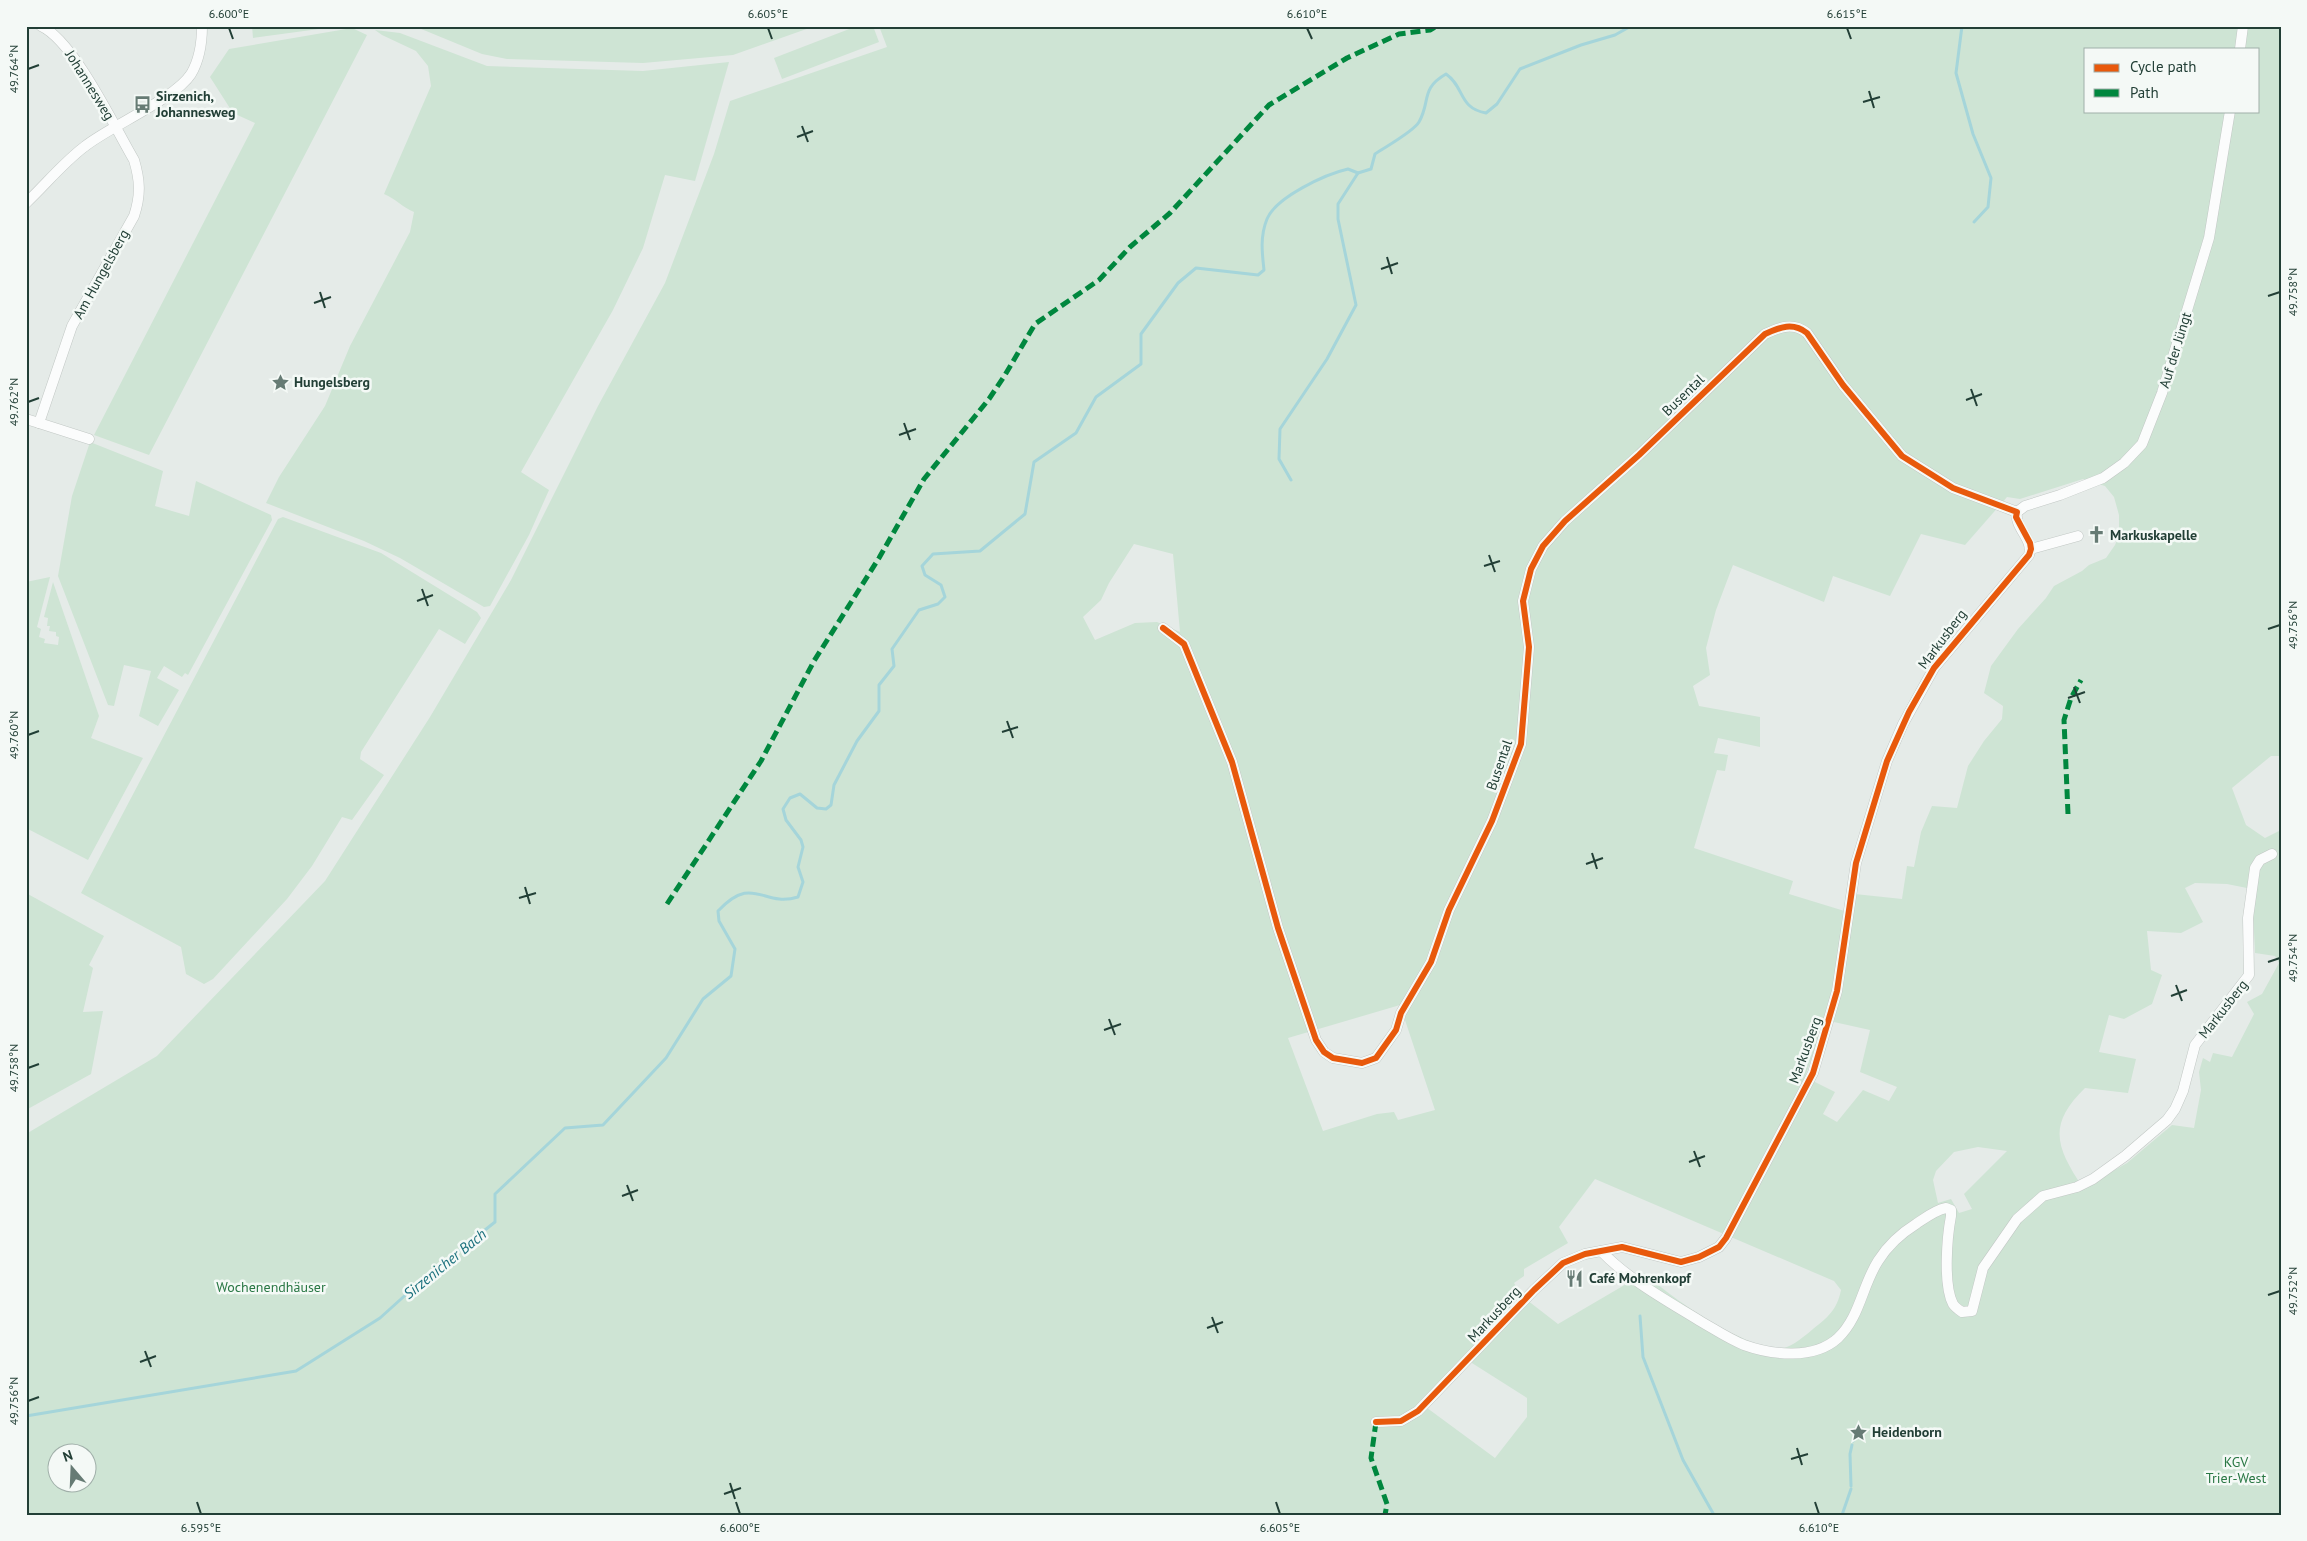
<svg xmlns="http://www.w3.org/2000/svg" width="2307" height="1541" viewBox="0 0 2307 1541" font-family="'PT Sans',sans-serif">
<rect width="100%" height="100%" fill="#e5ebe8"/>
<!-- green -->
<g fill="#cee4d4" fill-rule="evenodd">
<path d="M252,26H341L253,38Z"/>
<path d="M414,26H815L733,55L643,63L507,59L482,54Z"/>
<path d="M857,26H873L879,42L782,79L774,58Z"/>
<path d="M879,26H2281V756H2271L2232,788L2246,825L2265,838L2281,830V1515H26V1134L157,1056L325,881L430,717L511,580L598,406L665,283L714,154L730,101L887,47ZM2086,49H2258V111H2086ZM2083,479L2105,486L2114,497L2119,515V536L2115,545L2106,558L2089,565L2082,571L2054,586L2046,598L2018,629L1991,666L1984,693L2003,706L2002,719L1984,741L1968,766L1957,808L1932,806L1921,832L1914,867L1907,866L1902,899L1855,894L1851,913L1789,894L1793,881L1694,848L1717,770L1725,771L1728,755L1714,753L1718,738L1760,747V717L1699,706L1693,686L1710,675L1706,648L1716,610L1733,565L1824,602L1833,576L1890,596L1921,534L1965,545L2007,497L2020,499ZM1134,544L1173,554L1180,632L1157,622L1135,623L1095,640L1083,617L1101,600L1109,583ZM2195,883L2227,884L2252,889L2255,953L2275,956L2279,963L2262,994L2247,1002L2254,1014L2232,1057L2213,1053L2210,1062L2203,1058L2199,1072L2201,1090L2194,1128L2172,1125L2127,1163L2083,1188C2056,1147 2047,1125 2085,1088L2128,1093L2136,1059L2099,1052L2109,1015L2124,1019L2152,1004L2162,975L2151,970L2147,931L2181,933L2203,922L2185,888ZM1400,1005L1435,1110L1398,1120L1394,1112L1377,1114L1323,1131L1288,1038ZM1825,1020L1870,1030L1860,1072L1897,1087L1889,1101L1863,1090L1837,1122L1823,1114L1835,1092L1805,1077ZM1978,1147L2007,1151L1964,1194L1972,1209L1959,1213L1951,1199L1938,1203L1933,1180L1936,1171L1954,1152ZM1595,1179L1834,1281L1841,1290C1837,1310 1828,1317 1813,1329C1806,1335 1793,1346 1784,1348C1752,1354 1667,1296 1645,1273L1558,1324L1523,1297L1514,1283L1524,1276V1269L1568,1243L1559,1227ZM1464,1358L1527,1398V1417L1495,1458L1419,1402ZM58,1454H88V1484H58Z"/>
<path d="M352,28L367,35L149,455L94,435L255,123L233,113L210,77L229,49Z"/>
<path d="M375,30L400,33L487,66L643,71L729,62L695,181L665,175L643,248L613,310L521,472L549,490L529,535L490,606L484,607L400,558L364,541L266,503L279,477L325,406L350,346L410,232L414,212C402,207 396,199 384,194L431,86L428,66L416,51L382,35Z"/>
<path d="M90,442L163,471L155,506L189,516L196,481L271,515L272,520L188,675L185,673L182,677L164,666L157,678L179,690L158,726L139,716L151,671L124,665L114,706L108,705L58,576L72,496Z"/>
<path d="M283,517L381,553L477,612L481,618L465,644L439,629L361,752L360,759L384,775L352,820L342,817L312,866L287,899L213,979L204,984L186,974L181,947L81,893L278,519Z"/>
<path d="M50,577L37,627L41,629L39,637L45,639L44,643L58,645L59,637L56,636V632L49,631L50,626H47L48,618L44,617L53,582L99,716L91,738L143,758L88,860L26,828V582Z"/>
<path d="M26,893L104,936L89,965L93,968L83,1012L103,1011L91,1074L26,1110Z"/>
</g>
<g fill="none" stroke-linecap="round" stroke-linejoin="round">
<!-- stream -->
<g stroke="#a5d5da" stroke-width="3">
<path d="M1962,26L1956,73L1973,134L1991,178L1988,207L1974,222"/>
<path d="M1291,480L1279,459L1280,429L1327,359L1356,305L1338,219V204L1358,173"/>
<path d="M1640,1316L1643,1357L1683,1460L1714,1515"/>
<path d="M26,1416L296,1371L380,1318L421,1281L495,1222V1194L565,1128L603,1125L666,1058L703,999L731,976L735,949L719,921L718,911C754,873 762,908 798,897L803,882L798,867L803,847L801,840L786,820L783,809L790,798L800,794L817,808L826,809L831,805L834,785L857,741L879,711V685L894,666L892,649L919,610L938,604L945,597L941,585L925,575L922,566L933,554L980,551L1025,514L1034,462L1076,433L1096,397L1141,364V334L1178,283L1196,268L1258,275L1264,270C1262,253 1260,236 1267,219C1276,197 1326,174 1348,169L1358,173L1371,169L1375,154C1385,147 1413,132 1419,122C1431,101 1420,89 1446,74C1465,87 1458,108 1486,113L1497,104L1520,69L1581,45L1615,35L1631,26"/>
<path d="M1853,1441L1858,1432"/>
<path d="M1851,1486L1850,1454L1852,1445"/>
<path d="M1842,1515L1851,1489"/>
</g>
<defs>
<g id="minor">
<path d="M41,26C74,41 114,126 134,160C140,180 141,195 134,216L72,326L39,423L89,439"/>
<path d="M2240,49L2243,26"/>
<path d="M26,203C46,184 63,163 84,147C110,126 175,99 191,74C200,59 202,43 202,26"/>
<path d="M26,419L39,423"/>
<path d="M2017,512L2025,506L2060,495L2103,478L2124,463L2142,444L2162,393L2209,238L2230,111"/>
<path d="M2031,549L2078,536"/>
<path d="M1163,628L1184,644L1232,762L1278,928L1316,1040L1324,1052L1333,1058L1362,1063L1376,1058L1396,1030L1401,1013L1431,962L1449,910L1492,821L1521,744L1529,647L1523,601L1531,569L1543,546L1565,521L1639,455L1765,334C1780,327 1793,322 1807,333L1843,385L1902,456L1953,488L2017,512"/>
<path d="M1601,1251C1629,1280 1666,1300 1700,1321C1714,1329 1729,1339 1744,1345C1772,1355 1814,1360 1838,1338C1860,1317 1862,1286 1878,1261C1888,1245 1900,1234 1916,1224C1925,1218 1935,1210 1946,1208L1951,1210V1216C1947,1237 1943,1285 1953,1304C1955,1307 1959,1310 1962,1312L1972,1311L1983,1268L2017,1219L2043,1196L2077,1187L2093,1179L2125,1156L2167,1120L2175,1109L2183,1091L2195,1045L2249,975L2248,918L2255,868L2260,860L2272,854"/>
<path d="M1376,1422L1401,1421L1418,1411L1534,1290L1563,1263L1585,1254L1622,1247L1681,1262L1699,1257L1719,1247L1726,1238L1813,1073L1837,991L1856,863L1887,761L1903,724L1934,668L2029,555C2034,539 2014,528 2017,512"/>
</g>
</defs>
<!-- minor casing -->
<use href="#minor" stroke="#c2c8c5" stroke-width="11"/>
<!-- minor -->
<use href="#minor" stroke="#fbfcfc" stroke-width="10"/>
<!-- quiet -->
<g stroke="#00873e" stroke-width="5" stroke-dasharray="10 5" stroke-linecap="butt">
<path d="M2068,814L2064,720L2071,698L2081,680"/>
<path d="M667,904L761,761L814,661L879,558L924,479L989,399L1005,375L1035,324L1099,280L1130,247L1170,213L1269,105L1347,58L1399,34L1430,30L1437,26"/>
<path d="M1376,1422L1371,1458L1387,1504L1385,1515"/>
</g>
<defs>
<path id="cycleway" d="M1163,628L1184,644L1232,762L1278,928L1316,1040L1324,1052L1333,1058L1362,1063L1376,1058L1396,1030L1401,1013L1431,962L1449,910L1492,821L1521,744L1529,647L1523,601L1531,569L1543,546L1565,521L1639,455L1765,334C1780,327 1793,322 1807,333L1843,385L1902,456L1953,488L2017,512L2016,517L2030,543L2031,549L2029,555L1934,668L1909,712L1887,761L1856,863L1837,991L1813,1073L1726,1238L1719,1247L1699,1257L1681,1262L1622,1247L1585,1254L1563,1263L1534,1290L1418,1411L1401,1421L1376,1422"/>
</defs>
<!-- cycleway casing -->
<use href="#cycleway" stroke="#f4f9f6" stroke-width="9"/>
<!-- cycleway -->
<use href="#cycleway" stroke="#e8590c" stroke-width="6"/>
</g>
<!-- ticks -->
<path fill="none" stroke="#223f36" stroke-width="2" d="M229,28L233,39M768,28L772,39M1307,28L1312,39M1847,28L1851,39M28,69L39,65M1869,91L1874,108M1863,102L1880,97M802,126L808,142M797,137L813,131M1387,257L1392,274M1381,269L1398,263M320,292L325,308M2268,296L2280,292M314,303L331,297M1971,389L1977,406M1966,400L1982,394M28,402L39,398M904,423L910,440M899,435L916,429M1489,555L1495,572M1484,566L1500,561M422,589L428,606M417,601L433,595M2268,629L2280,625M2074,687L2080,703M2068,698L2085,692M1007,721L1013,738M1002,732L1018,727M28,735L39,731M1592,853L1597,869M1586,864L1603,858M525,887L530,904M519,898L536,893M2268,962L2280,958M2176,985L2182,1001M2171,996L2187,990M1109,1019L1115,1035M1104,1030L1121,1024M28,1068L39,1064M1694,1151L1700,1167M1689,1162L1705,1156M627,1185L633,1201M622,1196L638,1190M2268,1295L2280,1291M1212,1317L1218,1333M1207,1328L1223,1322M145,1351L151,1367M140,1362L156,1356M28,1401L39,1397M1797,1448L1802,1465M1791,1459L1808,1454M730,1483L735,1499M724,1494L741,1488M197,1502L201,1514M736,1502L740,1514M1276,1502L1280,1514M1815,1502L1819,1514"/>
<!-- icons -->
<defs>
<symbol id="bus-bare" viewBox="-9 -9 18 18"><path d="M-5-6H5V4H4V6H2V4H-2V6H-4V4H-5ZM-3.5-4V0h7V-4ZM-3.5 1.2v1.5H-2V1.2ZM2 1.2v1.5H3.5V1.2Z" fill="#667b74" stroke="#f4f9f6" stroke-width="2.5" paint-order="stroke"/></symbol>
<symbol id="sight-bare" viewBox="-9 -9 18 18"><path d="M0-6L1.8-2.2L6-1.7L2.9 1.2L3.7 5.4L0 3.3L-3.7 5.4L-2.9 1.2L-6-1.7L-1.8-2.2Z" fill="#667b74" stroke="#f4f9f6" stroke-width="2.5" paint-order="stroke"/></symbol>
<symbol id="church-bare" viewBox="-9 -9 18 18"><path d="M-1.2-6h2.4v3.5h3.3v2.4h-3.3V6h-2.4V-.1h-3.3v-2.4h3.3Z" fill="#667b74" stroke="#f4f9f6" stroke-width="2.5" paint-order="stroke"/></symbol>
<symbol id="restaurant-bare" viewBox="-9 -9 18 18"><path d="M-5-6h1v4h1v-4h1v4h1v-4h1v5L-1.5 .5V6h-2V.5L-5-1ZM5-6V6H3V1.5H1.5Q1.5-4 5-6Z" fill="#667b74" stroke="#f4f9f6" stroke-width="2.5" paint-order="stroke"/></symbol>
</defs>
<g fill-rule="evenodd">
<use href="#bus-bare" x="130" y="92" width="25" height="25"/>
<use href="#sight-bare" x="268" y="370" width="25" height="25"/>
<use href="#church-bare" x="2084" y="522" width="25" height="25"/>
<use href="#restaurant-bare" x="1562" y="1266" width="25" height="25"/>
<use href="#sight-bare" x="1846" y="1420" width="25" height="25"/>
</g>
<g text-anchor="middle" stroke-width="5" stroke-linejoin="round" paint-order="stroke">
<!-- street labels -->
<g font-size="14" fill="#223f36" stroke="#f4f9f6">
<text transform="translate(90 85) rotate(58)" y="5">Johannesweg</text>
<text transform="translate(101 274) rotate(-61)" y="5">Am Hungelsberg</text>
<text transform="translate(2175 350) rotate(-73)" y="5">Auf der Jüngt</text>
<text transform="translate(1683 395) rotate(-44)" y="5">Busental</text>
<text transform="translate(1942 639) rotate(-53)" y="5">Markusberg</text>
<text transform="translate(1499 765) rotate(-71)" y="5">Busental</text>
<text transform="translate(2223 1009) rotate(-52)" y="5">Markusberg</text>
<text transform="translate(1805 1050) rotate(-70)" y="5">Markusberg</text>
<text transform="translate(1494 1314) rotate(-47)" y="5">Markusberg</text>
</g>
<!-- poi labels -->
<g font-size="14" font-weight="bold" fill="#223f36" stroke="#f4f9f6" text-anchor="start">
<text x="156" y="101">Sirzenich,<tspan x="156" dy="16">Johannesweg</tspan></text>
<text x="294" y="387">Hungelsberg</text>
<text x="2110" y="540">Markuskapelle</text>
<text x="1589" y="1283">Café Mohrenkopf</text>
<text x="1872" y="1437">Heidenborn</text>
</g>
<!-- park labels -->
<g font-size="14" fill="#2a7845" stroke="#f4f9f6">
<text x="271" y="1292">Wochenendhäuser</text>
<text x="2236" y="1467">KGV<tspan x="2236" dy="16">Trier-West</tspan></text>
</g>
<!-- water labels -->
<g font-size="15" font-style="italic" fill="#1a707d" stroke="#f4f9f6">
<text transform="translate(445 1264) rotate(-39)" y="5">Sirzenicher Bach</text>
</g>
</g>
<!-- border -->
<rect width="2307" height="1541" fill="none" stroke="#f4f9f6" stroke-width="55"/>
<!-- legend -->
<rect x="2084" y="48" width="175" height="65" fill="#f4f9f6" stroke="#a0afa9"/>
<rect x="2094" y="64" width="25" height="8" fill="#e8590c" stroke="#a0afa9"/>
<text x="2130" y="72" font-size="15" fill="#223f36">Cycle path</text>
<rect x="2094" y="89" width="25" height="8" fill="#00873e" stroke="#a0afa9"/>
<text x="2130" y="98" font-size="15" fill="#223f36">Path</text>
<!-- north arrow -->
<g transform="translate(72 1468) rotate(341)"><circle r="24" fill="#f4f9f6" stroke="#a0afa9"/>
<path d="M0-4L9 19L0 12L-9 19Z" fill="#667b74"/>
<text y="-8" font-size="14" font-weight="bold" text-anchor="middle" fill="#223f36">N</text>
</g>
<rect x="28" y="28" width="2252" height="1486" fill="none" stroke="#223f36" stroke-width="2"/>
<g font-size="12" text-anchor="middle" fill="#223f36">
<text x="229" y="18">6.600°E</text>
<text x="768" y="18">6.605°E</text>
<text x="1307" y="18">6.610°E</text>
<text x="1847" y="18">6.615°E</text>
<text transform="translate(14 69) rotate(-90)" y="4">49.764°N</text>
<text transform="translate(2293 292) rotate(-90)" y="4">49.758°N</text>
<text transform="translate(14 402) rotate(-90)" y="4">49.762°N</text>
<text transform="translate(2293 625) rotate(-90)" y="4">49.756°N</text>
<text transform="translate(14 735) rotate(-90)" y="4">49.760°N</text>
<text transform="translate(2293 958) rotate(-90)" y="4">49.754°N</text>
<text transform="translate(14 1068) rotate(-90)" y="4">49.758°N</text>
<text transform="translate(2293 1291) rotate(-90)" y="4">49.752°N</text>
<text transform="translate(14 1401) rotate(-90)" y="4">49.756°N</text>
<text x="201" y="1532">6.595°E</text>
<text x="740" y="1532">6.600°E</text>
<text x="1280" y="1532">6.605°E</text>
<text x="1819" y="1532">6.610°E</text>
</g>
</svg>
